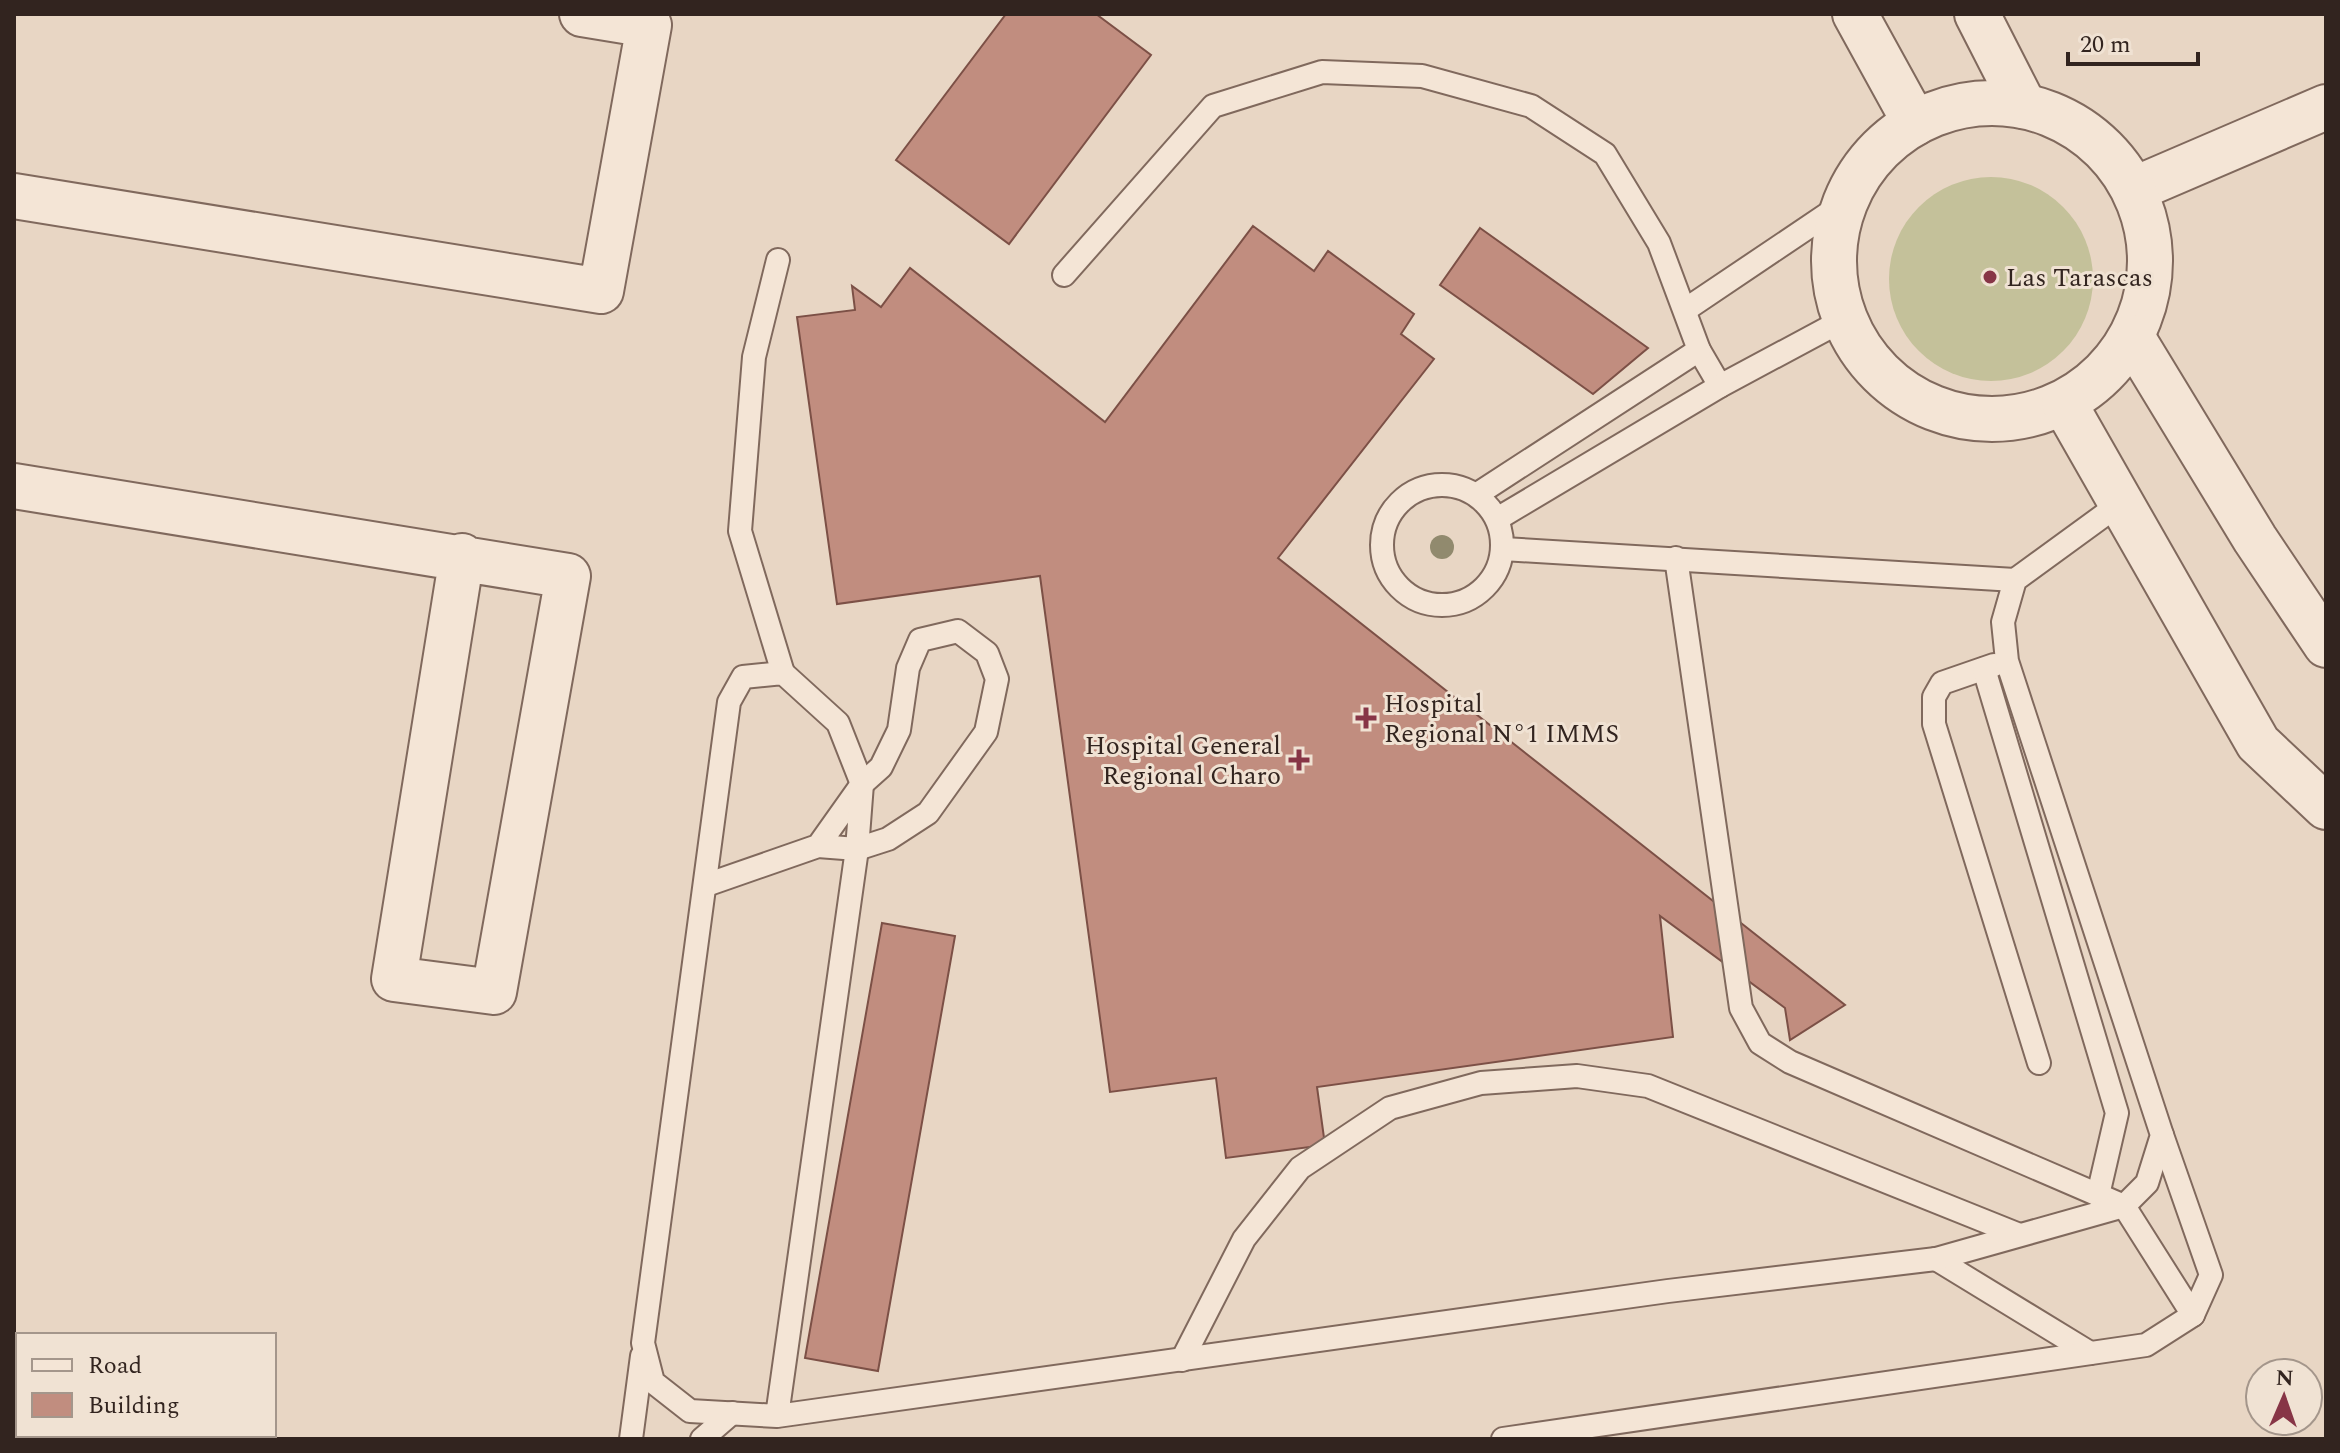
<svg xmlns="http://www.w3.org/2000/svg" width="2340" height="1453" viewBox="0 0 2340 1453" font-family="Spectral,serif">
<rect width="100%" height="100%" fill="#e8d6c4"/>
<!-- green -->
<circle fill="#c4c19a" cx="1991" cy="279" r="102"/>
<!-- building -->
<g fill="#c18d7f" stroke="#7c5046" stroke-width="2">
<path d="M1006,14H1096L1151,55L1009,244L896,160Z"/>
<path d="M1253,226L1314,271L1328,251L1414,314L1401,334L1434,359L1278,558L1845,1005L1790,1040L1785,1008L1660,916L1673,1037L1317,1087L1325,1145L1226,1158L1216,1078L1110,1092L1040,576L837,604L797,317L855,310L852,286L881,307L910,268L1105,422Z"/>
<path d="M1480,228L1648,348L1593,394L1440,285Z"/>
<path d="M882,923L955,936L878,1371L805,1358Z"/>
</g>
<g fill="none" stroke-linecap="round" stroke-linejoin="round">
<defs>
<g id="service">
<path d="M778,260L754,357L740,531L783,673"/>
<path d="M1064,275L1213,106L1322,72L1422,76L1531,106L1605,154L1659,243L1699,350L1720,386"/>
<path d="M1685,310L1844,203"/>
<circle cx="1442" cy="545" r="60"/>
<path d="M1476,495L1699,350"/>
<path d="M1497,519L1720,386L1845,319"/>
<path d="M1503,549L2015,580"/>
<path d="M1676,558L1741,1008L1760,1043L1790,1062L2124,1206L2193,1315"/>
<path d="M1994,665L1942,683L1934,697V724L2039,1063"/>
<path d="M1984,669L2117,1113L2098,1195"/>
<path d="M706,885L818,846L862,784L881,767L899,730L908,668L920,640L958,631L987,653L997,679L986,732L928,813L888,839L857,849L818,846"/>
<path d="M1936,1259L2090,1353"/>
<path d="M1182,1360L1244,1239L1300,1168L1390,1108L1481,1083L1577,1076L1648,1086L2017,1234"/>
<path d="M777,1416L857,849L862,784L838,723L783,673L743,677L729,702L643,1343L653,1382L690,1411L777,1416L1668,1291L1936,1259L2124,1206L2147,1183L2162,1135L2007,661L2003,622L2015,580L2122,502"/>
<path d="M631,1439L642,1356"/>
<path d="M702,1439L732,1413"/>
<path d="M1503,1439L2146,1345L2193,1315L2211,1275L2162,1135"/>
</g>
<g id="minor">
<path d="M2135,189L2326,107"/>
<path d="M14,196L601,291L649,25L582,14"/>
<path d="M14,486L568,576L494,992L394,979L462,556"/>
</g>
<g id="tertiary">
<path d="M1855,14L1915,123"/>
<path d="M1977,14L2024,106"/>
<circle cx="1992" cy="261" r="158"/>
<path d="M2132,337L2255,539L2326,645"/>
<path d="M2064,403L2258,743L2326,807"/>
</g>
</defs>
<!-- service casing -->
<use href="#service" stroke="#80695d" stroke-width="26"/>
<!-- minor casing -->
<use href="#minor" stroke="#80695d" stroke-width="48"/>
<!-- tertiary casing -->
<use href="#tertiary" stroke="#80695d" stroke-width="48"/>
<!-- service -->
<use href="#service" stroke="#f4e5d6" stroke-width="22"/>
<!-- minor -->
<use href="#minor" stroke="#f4e5d6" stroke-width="44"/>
<!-- tertiary -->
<use href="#tertiary" stroke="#f4e5d6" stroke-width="44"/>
</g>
<!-- trees -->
<circle fill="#918a6e" cx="1442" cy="547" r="12"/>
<!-- markers -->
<g fill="#873546" stroke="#f0e2d3" stroke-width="3">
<circle cx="1990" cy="277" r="8"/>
<path d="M1362 706h8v8h8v8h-8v8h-8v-8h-8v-8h8z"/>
<path d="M1295 748h8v8h8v8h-8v8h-8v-8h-8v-8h8z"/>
</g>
<g text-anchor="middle" stroke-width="6" stroke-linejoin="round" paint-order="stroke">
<!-- poi labels -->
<g font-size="26" fill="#32241f" stroke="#f0e2d3" text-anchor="start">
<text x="2006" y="286">Las Tarascas</text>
<text x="1384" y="712">Hospital<tspan x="1384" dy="30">Regional N°1 IMMS</tspan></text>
<text x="1281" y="754" text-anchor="end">Hospital General<tspan x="1281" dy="30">Regional Charo</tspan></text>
</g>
</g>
<!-- border -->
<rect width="2340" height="1453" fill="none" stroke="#32241f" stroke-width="32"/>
<!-- legend -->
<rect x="16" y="1333" width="260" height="104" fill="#f0e2d3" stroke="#a4968b" stroke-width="2"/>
<rect x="32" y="1359" width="40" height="12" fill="#f4e5d6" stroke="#a4968b" stroke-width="2"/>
<text x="88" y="1373" font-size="24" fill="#32241f">Road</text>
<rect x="32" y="1393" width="40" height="24" fill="#c18d7f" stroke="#a4968b" stroke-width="2"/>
<text x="88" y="1413" font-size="24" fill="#32241f">Building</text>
<!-- north arrow -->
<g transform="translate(2284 1397) rotate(2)"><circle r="38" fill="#f0e2d3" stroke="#a4968b" stroke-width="2"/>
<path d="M0-6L14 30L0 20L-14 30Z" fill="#873546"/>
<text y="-12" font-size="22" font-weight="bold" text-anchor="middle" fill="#32241f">N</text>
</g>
<!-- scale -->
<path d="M2068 52v12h130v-12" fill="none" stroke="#32241f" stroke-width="4"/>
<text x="2080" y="52" font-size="24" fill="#32241f" stroke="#f0e2d3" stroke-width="6" paint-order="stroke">20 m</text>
</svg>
